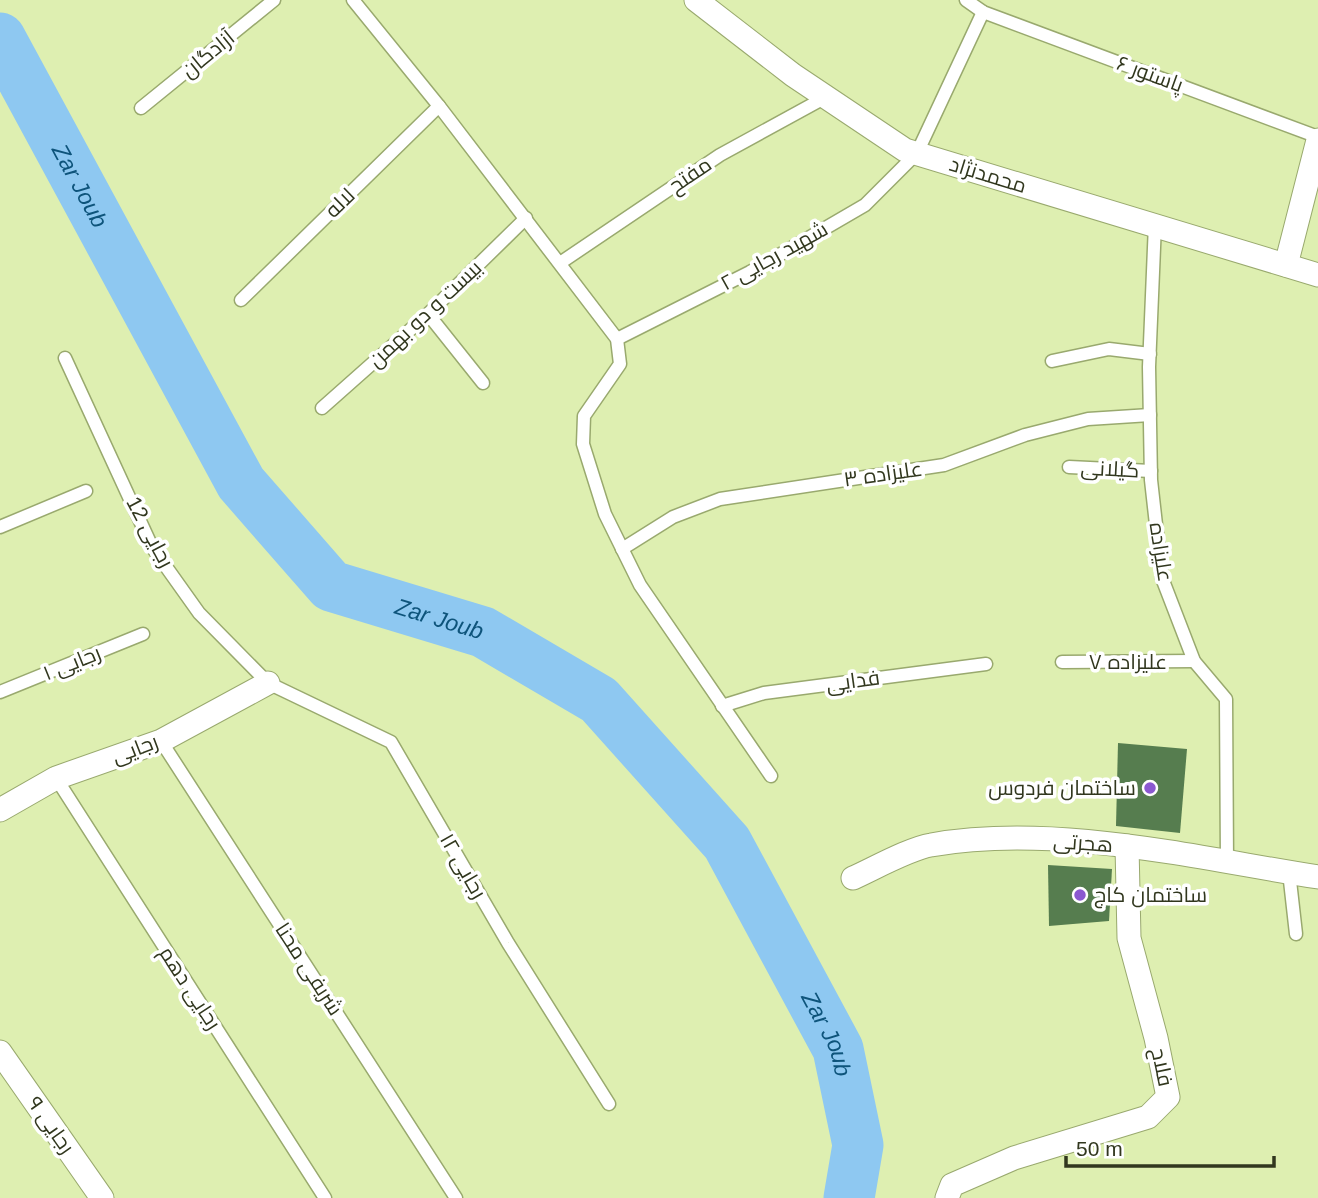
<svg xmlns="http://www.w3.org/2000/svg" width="1318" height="1198" viewBox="0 0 1318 1198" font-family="Arial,Cairo,sans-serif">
<rect width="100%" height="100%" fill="#deefb1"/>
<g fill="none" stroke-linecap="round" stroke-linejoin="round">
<!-- river -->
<path stroke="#8ec8f1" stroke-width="51" id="s1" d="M0,38L241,483L331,586L483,632L599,700L727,843L838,1049L858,1145L849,1198"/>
</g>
<!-- building -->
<g fill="#567d4f">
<path d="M1118,743L1187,749L1180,833L1116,826Z"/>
<path d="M1048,865L1112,869L1109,921L1049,926Z"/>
</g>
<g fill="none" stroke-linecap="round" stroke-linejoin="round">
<defs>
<g id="lane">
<path d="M353,0L439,106L617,339L620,364L584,416L583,444L605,514L640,585L771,776"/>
<path d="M966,0L983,12L1318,137"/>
<path d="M141,108L274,0"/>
<path d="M1155,224L1149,367L1151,480L1162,578L1194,661L1226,699L1227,863"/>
<path d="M560,263L720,155L826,97"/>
<path d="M241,300L439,106"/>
<path d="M428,314L483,383"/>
<path d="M617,339L750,272L865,205L917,153L983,12"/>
<path d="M65,358L152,547L199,613L268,683L391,742L508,943L609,1104"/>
<path d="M1052,361L1109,349L1150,354"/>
<path d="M322,408L428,314L526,218"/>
<path d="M1069,467L1151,471"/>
<path d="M0,527L86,491"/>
<path d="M622,549L673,517L720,499L944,465L1025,435L1088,419L1150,415"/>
<path d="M1062,662L1194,661"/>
<path d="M0,692L143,634"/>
<path d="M722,706L764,693L986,664"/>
<path d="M161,741L456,1198"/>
<path d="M56,778L325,1198"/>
<path d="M1289,872L1296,934"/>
</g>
<g id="street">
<path d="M696,0L793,75L905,150L1318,275"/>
<path d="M1286,265L1318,140"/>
<path d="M0,810L56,778L161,741L268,683"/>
<path d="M853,878C873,869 911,848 931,845C1054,823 1196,858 1318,877"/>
<path d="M0,1052L102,1198"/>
<path d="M947,1198L952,1185L1014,1158L1148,1117L1168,1097L1156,1038L1129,938L1127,846"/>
</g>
</defs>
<!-- lane casing -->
<use href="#lane" stroke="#99a96e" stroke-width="15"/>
<!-- street casing -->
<use href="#street" stroke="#99a96e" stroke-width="25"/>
<!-- lane -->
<use href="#lane" stroke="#fff" stroke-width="12"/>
<!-- street -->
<use href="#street" stroke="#fff" stroke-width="23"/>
</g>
<!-- markers -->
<g fill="#8b58d0" stroke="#fff" stroke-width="2.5">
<circle cx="1150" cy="788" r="7"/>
<circle cx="1080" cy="895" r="7"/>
</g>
<g text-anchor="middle" stroke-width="7" stroke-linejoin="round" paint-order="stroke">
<!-- street labels -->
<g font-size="21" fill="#31371e" stroke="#fff">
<text transform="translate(208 54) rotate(-39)" y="7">آزادگان</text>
<text transform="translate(1150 74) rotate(20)" y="7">پاستور ۶</text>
<text transform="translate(690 175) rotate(-34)" y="7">مفتح</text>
<text transform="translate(988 175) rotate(17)" y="7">محمدنژاد</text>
<text transform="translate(340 203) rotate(-44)" y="7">لاله</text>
<text transform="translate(774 256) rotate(-29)" y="7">شهید رجایی ۲</text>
<text transform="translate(425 314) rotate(-43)" y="7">بیست و دو بهمن</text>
<text transform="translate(1110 469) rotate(3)" y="7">گیلانی</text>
<text transform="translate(883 474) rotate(-8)" y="7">علیزاده ۳</text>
<text transform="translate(150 532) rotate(62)" y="7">رجایی 12</text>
<text transform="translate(1161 552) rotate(81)" y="7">علیزاده</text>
<text x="1128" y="669">علیزاده ۷</text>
<text transform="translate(72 663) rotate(-22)" y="7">رجایی ۱</text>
<text transform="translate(853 681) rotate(-8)" y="7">فدایی</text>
<text transform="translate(135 749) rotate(-21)" y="7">رجایی</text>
<text transform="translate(1083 843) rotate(4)" y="7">هجرتی</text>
<text transform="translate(463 866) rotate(60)" y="7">رجایی ۱۲</text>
<text transform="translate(309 969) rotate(57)" y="7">شریفی محنا</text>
<text transform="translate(190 988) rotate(57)" y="7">رجایی دهم</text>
<text transform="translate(1162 1067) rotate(78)" y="7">فلاح</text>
<text transform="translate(51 1125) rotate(55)" y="7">رجایی ۹</text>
</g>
<!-- poi labels -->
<g font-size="21" fill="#31371e" stroke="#fff" text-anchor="end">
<text x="1136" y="795">ساختمان فردوس</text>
<text x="1094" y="902" text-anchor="start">ساختمان کاج</text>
</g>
<!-- water labels -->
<g font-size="23" font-style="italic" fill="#0e547b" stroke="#fff">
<text dy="8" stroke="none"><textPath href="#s1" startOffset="168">Zar Joub</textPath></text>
<text dy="8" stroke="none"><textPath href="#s1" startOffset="756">Zar Joub</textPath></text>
<text dy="8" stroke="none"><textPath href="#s1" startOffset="1344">Zar Joub</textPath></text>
</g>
</g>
<!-- scale -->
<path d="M1066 1156v10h208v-10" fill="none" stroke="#31371e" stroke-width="3.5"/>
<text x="1076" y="1156" font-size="21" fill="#31371e" stroke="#ffffff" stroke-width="5" paint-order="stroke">50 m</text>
</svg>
